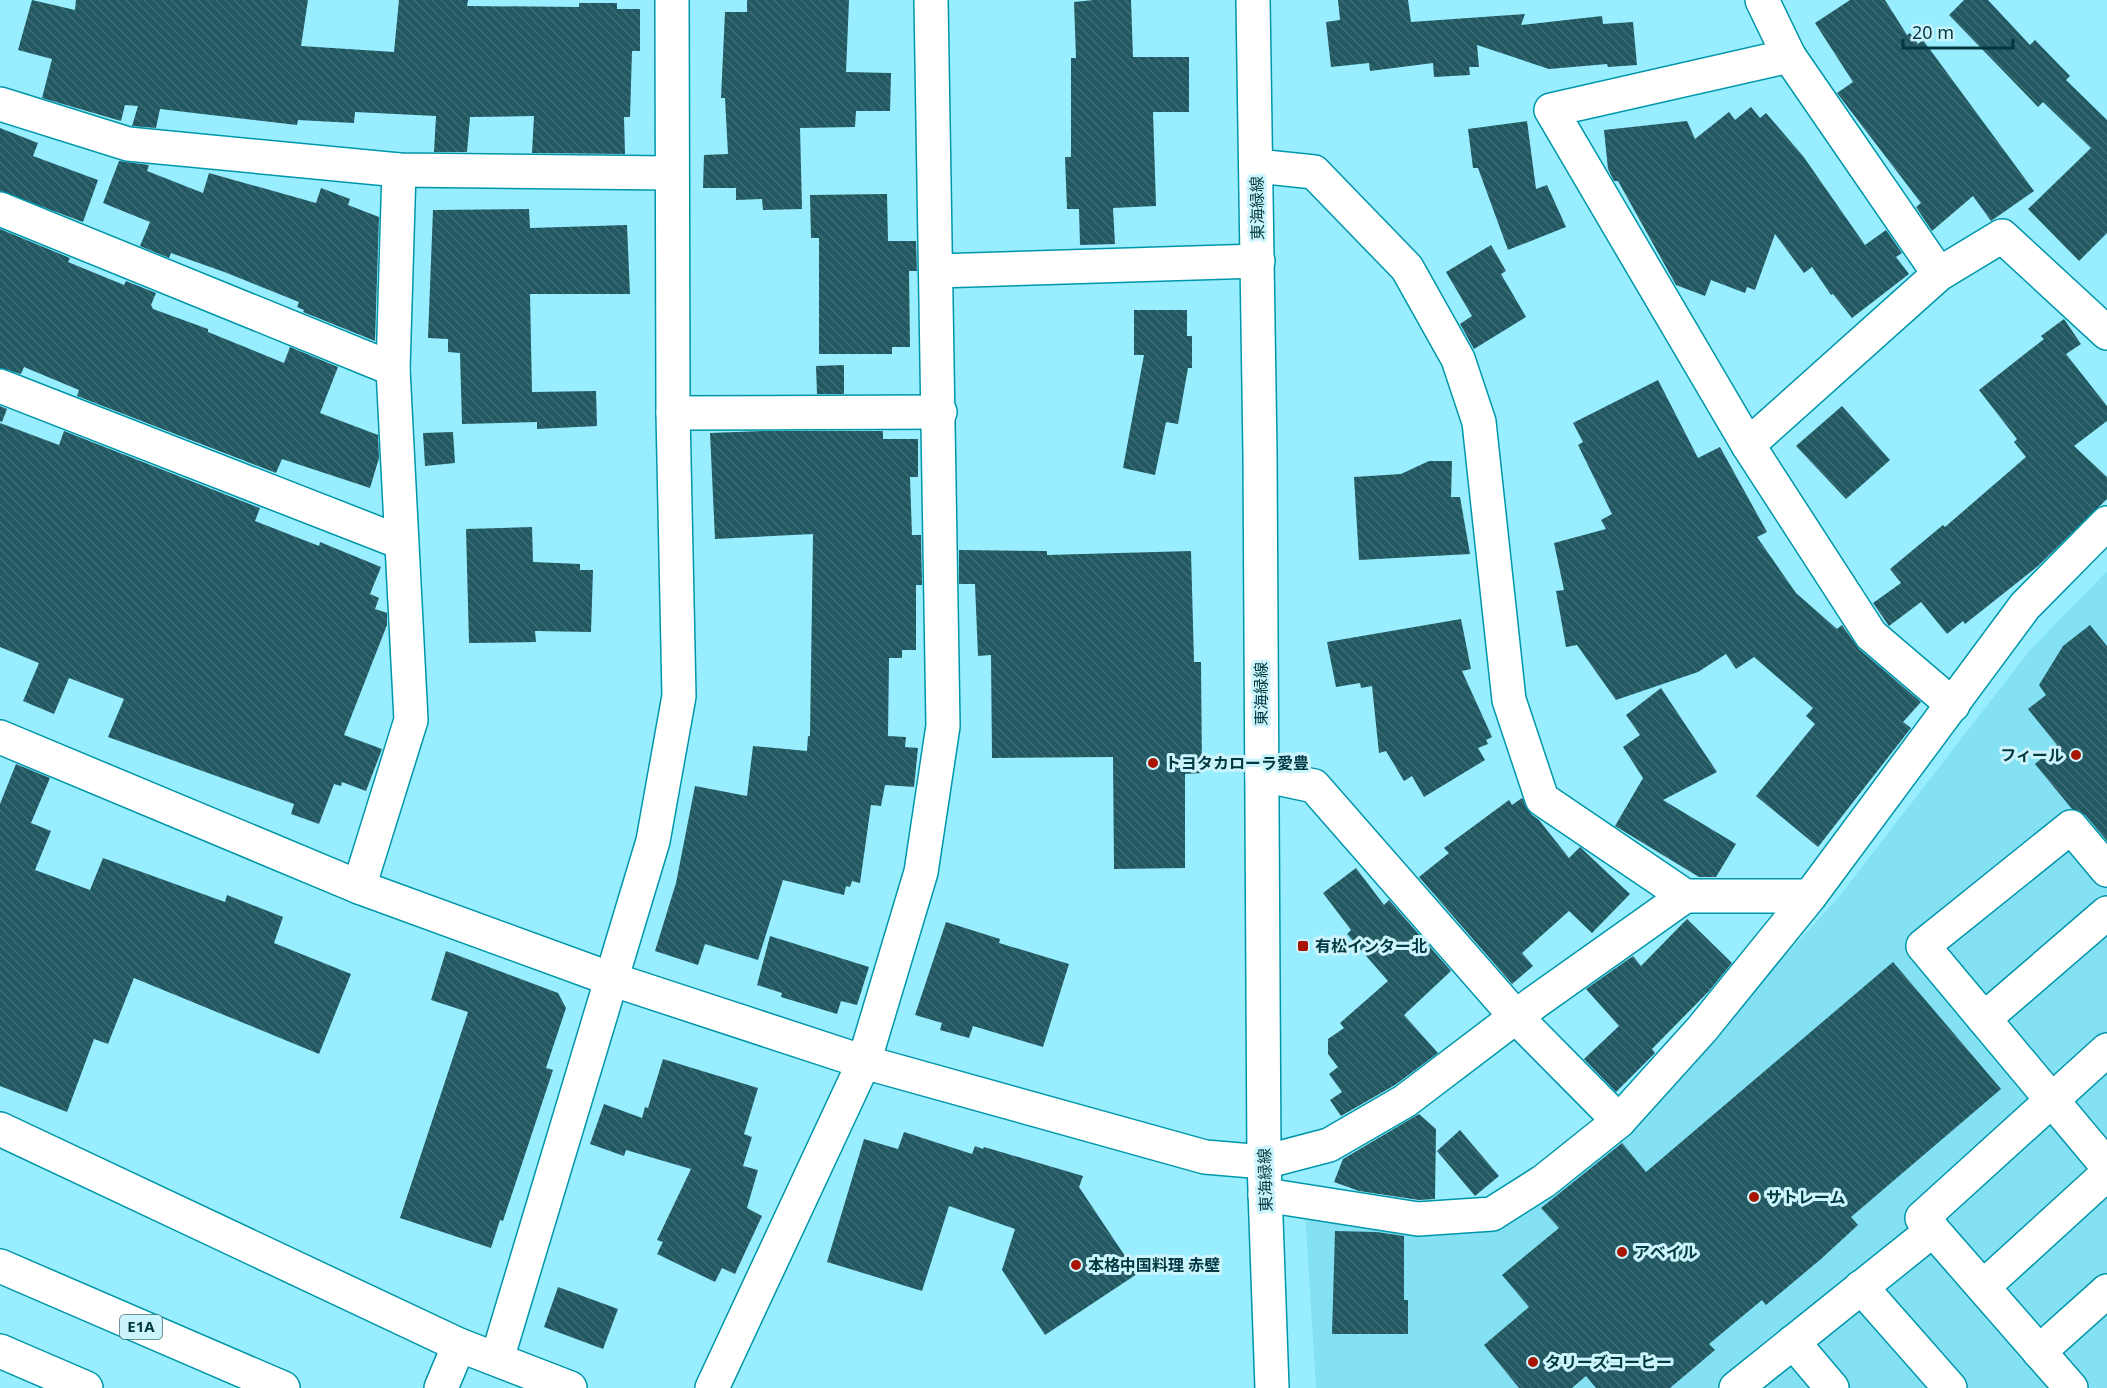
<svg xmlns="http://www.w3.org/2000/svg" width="2107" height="1388" viewBox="0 0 2107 1388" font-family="'Noto Sans','Noto Sans JP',sans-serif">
<defs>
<pattern id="building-back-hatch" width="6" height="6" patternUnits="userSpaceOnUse" patternTransform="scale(1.5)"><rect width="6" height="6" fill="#215861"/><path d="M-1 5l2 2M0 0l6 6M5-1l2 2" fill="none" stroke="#3e6d75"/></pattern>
</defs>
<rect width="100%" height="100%" fill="#98eefe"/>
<!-- built -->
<path fill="#83e1f3" d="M2107,571V1388H1316L1305,1212L1528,1199L1738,1007L1837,899L2030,650Z"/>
<!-- building -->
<g fill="url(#building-back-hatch)">
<path d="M32,0L75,10L76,0H308L301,46L394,52L399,0H468L467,6L579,7V3H617V9H640V51H632L630,117H624L625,154L532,153L534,116L470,117L467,152H434L436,116L355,112L354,123L298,120L297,125L160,109L156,128L132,126L138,106L125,105L121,121L42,98L52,59L18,50Z"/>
<path d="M747,0H849L846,72L891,73L890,111H856L855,127L800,128L802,209L763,210L762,199L736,200V188H703L704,155L728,154L725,98H721L725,12H747Z"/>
<path d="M1094,0H1131L1133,57H1189V112H1153L1156,206L1113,208L1115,244L1080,245L1079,209H1067L1065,157H1071V58H1076L1074,2Z"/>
<path d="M1338,0H1408L1411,22L1525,14L1521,25L1602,16L1603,24L1633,22L1637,65L1608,67L1607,64L1549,69L1477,45L1479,67H1469L1470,75L1434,77L1433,63L1370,71L1369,63L1331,67L1326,22L1340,20Z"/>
<path d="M1850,0H1885L1907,35L1910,33L1918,44L1923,40L2034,191L1991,221L1973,196L1932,231L1916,207L1921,203L1837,93L1853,82L1815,23Z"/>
<path d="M1964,0H1988L2030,45L2035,40L2070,76L2066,80L2107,120V233L2079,261L2028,209L2091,148L2043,102L2038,107L1949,15Z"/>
<path d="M1751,107L1760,118L1766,113L1803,156L1865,245L1886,230L1902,253L1896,257L1909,274L1852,318L1833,294L1831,295L1812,267L1804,273L1775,234L1755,290L1747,287L1745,293L1711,280L1705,296L1676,285L1618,181H1614L1608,169L1604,130L1687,121L1695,139L1729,112L1735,120Z"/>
<path d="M1527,121L1536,189L1547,185L1566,227L1508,250L1478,168H1473L1468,129Z"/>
<path d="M0,128L38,143L33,156L98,180L83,222L0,191Z"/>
<path d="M119,161L149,165L147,171L203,193L209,173L316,203L321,188L350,199L348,205L379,217L375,341L303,312L304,310L297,307L299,302L227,273L171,253L169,258L140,246L150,222L103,203Z"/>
<path d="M887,194L888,241H916L917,271H909L910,347H892V354H819V238H811L810,195Z"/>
<path d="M529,209L530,228L627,225L630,294H530L532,392L596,391L597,426L537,429V422L462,424L460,353L448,352V339L428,338L433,210Z"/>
<path d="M0,229L70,258L68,262L124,285L126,281L156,293L151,305L153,309L208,329V332L284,363L290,347L338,367L320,413L378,435L379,458L370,488L282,459L276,473L77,396L79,390L24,367L21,374L0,368Z"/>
<path d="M1491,245L1506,271L1501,274L1526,317L1474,349L1460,324L1472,316L1446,272Z"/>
<path d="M1134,310H1187V336H1192V368H1188L1178,424L1166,422L1155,475L1123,468L1144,355H1134Z"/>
<path d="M2064,319L2081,344L2066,354L2107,406V421L2074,446L2107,477V499L2038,566L1965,624L1963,621L1947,634L1921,602L1889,626L1873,603L1901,583L1890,569L1943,525L1945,527L2026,457L2014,442L2017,439L1979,390L2044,339L2041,336Z"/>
<path d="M844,365V394H817L816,366Z"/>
<path d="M1658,380L1698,458L1720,447L1767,532L1757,537L1796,593L1837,629L1842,625L1859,649L1921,702L1903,722L1911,728L1818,847L1756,796L1815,724L1806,716L1813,708L1754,657L1736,669L1726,654L1698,672L1616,700L1577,645L1566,647L1556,591L1564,590L1554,543L1606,529L1601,520L1612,514L1578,445L1583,442L1573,423Z"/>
<path d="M0,406L7,409L2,422L0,421Z"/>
<path d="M1842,406L1890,460L1846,499L1796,446Z"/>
<path d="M0,423L59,445L64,431L260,508L255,521L319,546L320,542L381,567L370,594L379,598L375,609L387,613V625L344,735L382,749L366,791L342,782L341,786L334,784L319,824L291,814L294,804L108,737L124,699L69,678L54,714L23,701L39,663L0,647Z"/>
<path d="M763,431H883V439H918V477H910L912,535H921L922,585H916V650H902V658H889L888,736L906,737L905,747L918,748L914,787L885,785L881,806L871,805L860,883L852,881L850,887L846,886L844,895L783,880L758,960L705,944L698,965L655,951L676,883L695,786L747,796L753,746L807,751L808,736H810L813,534L715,539L710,433Z"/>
<path d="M453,432L455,463L425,466L423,433Z"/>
<path d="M1429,461H1452L1451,497H1460L1470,554L1359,560L1354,477L1401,474Z"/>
<path d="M532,527L533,562L580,564V570H593L591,632L535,631L536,642L469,643L466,529Z"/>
<path d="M959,550L1047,551V555L1191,551L1194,662H1201L1202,773L1185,774V868L1114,869L1113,757L992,758L991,655L978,656L975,584H959Z"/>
<path d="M1461,619L1471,669L1462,671L1492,737L1486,740L1488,744L1478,748L1485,760L1424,797L1412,776L1404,781L1386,751L1379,753L1372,686L1361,688L1360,683L1336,687L1327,642Z"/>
<path d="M2090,625L2107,646V841L2085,815L2072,809L2035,764L2057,745L2028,709L2046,695L2039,685L2063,646Z"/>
<path d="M1661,688L1717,772L1663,800L1736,844L1716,877H1699L1615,826L1643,778L1623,747L1640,735L1626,715Z"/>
<path d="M16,764L50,778L31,823L51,831L35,870L90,890L103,858L225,902L227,895L283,917L274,943L351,974L319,1054L134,978L108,1044L94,1039L67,1112L0,1086V804Z"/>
<path d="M1522,798L1531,814L1539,820L1569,858L1580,847L1630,894L1592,933L1569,911L1522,953L1533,966L1512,984L1419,877L1449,853L1444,848L1509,800L1512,805Z"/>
<path d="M1356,868L1384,905L1389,900L1451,971L1404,1015L1438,1053L1395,1085L1341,1116L1330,1100L1342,1092L1329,1074L1338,1067L1328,1054V1039L1344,1028L1340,1023L1388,981L1347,934L1351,930L1323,893Z"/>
<path d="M1687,919L1732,963L1709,991L1652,1049L1655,1053L1616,1092L1584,1059L1619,1026L1586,989L1633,956L1641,966Z"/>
<path d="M946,922L1000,939L999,943L1069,964L1043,1047L973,1026L969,1038L940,1030L942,1023L915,1015Z"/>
<path d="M770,936L869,967L857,1005L841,1001L837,1014L781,997L782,993L757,985Z"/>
<path d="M446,951L558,993L566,1008L546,1068L553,1070L503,1221L500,1220L491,1248L400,1218L468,1012L431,1000Z"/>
<path d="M1893,962L2001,1089L1851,1217L1858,1225L1821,1259L1766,1305L1762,1300L1709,1344L1715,1350L1670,1388H1596L1586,1376L1572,1388H1519L1484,1345L1529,1307L1502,1275L1559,1228L1541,1208L1622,1143L1646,1172Z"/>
<path d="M663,1059L758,1088L744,1134L752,1137L743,1166L758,1170L747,1208L762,1216L735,1274L722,1268L715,1282L657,1254L663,1242L657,1240L691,1169L626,1150L624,1156L590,1144L604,1104L642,1118L645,1107L648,1108Z"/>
<path d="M1419,1114L1436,1129L1435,1199L1419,1200L1359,1191L1334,1182L1343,1159Z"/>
<path d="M1460,1130L1499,1176L1475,1196L1437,1151Z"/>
<path d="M904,1132L972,1154L975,1146L983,1149L984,1147L1083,1176L1079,1187L1137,1274L1045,1335L1002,1270L1015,1229L949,1206L922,1291L827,1262L864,1139L898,1149Z"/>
<path d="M1335,1231L1377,1232L1404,1236V1300H1408V1334H1332Z"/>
<path d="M558,1287L618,1309L603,1349L544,1327Z"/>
</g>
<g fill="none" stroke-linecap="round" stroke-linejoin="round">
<defs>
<g id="minor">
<path d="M1762,0L1789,56L1939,274"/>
<path d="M1789,56L1551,110L1748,445L1871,635L1953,705"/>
<path d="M0,104L128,144L399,170L671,173"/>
<path d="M1256,166L1314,172L1407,268L1458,359L1479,422L1509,700L1542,799L1685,896H1810"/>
<path d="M0,209L393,369"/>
<path d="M937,271L1258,261"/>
<path d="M0,386L400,542"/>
<path d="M673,413L940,412"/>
<path d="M1748,445L1939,274L2002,236L2107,333"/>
<path d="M0,737L359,887L611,979L864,1062L1205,1157L1264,1162L1329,1145L1405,1101L1534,1003L1685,896"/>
<path d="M1262,775L1314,786L1517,1018L1619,1121"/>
<path d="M2107,870L2071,827L1923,946L2107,1166"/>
<path d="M359,887L411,720L393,369L399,170"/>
<path d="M1984,1019L2107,913"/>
<path d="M0,1129L459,1345L570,1388"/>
<path d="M1265,1195L1418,1219L1492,1214L1544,1181L1619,1121L1702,1029L1810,896L2025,606L2107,523"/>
<path d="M1933,1230L2071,1388"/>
<path d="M1861,1287L1950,1388"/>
<path d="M1983,1287L2107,1174"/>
<path d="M1793,1342L1832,1388"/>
<path d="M2039,1352L2107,1291"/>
<path d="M497,1359L653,841L679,696L673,413L672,0"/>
<path d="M441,1388L459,1345"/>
<path d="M712,1388L864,1062L921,872L943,726L931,0"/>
<path d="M1736,1388L1933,1230L1922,1218L2107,1050"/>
</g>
<path id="major" d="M1253,0L1260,454L1264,1162L1272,1388"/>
<g id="highway">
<path d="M0,1266L283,1388"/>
<path d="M0,1351L86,1388"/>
</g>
</defs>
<!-- minor casing -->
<use href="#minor" stroke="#0096aa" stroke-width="36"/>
<!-- major casing -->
<use href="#major" stroke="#0096aa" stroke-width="36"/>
<!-- highway casing -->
<use href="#highway" stroke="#0096aa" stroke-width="36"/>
<!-- minor -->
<use href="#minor" stroke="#fff" stroke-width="33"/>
<!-- major -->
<use href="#major" stroke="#fff" stroke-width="33"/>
<!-- highway -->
<use href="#highway" stroke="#fff" stroke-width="33"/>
</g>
<!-- markers -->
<g fill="#a81603" stroke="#cbf4fc" stroke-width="2">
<circle cx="2076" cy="755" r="6"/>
<circle cx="1153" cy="763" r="6"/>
<rect x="1297" y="940" width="12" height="12" rx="3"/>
<circle cx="1754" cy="1197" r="6"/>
<circle cx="1622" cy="1252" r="6"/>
<circle cx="1076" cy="1265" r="6"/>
<circle cx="1533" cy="1362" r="6"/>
</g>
<g text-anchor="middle" stroke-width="6" stroke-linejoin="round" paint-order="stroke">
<!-- shield labels -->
<rect fill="#cbf4fc" stroke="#3e7079" stroke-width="1.5" x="120" y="1315" width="42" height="24" rx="4.5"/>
<g font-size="15" font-weight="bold" fill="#013841">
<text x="141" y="1332">E1A</text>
</g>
<!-- street labels -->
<g font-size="16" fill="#013841" stroke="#cbf4fc">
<text transform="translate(1257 208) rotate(-91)" y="6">東海緑線</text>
<text transform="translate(1261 694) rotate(-90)" y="6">東海緑線</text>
<text transform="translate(1265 1180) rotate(-92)" y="6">東海緑線</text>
</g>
<!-- poi labels -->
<g font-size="16" font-weight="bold" fill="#013841" stroke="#cbf4fc" text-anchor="start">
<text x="2064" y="761" text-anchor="end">フィール</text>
<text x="1165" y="769">トヨタカローラ愛豊</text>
<text x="1315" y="952">有松インター北</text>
<text x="1766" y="1203">サトレーム</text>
<text x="1634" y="1258">アベイル</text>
<text x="1088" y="1271">本格中国料理 赤壁</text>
<text x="1545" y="1368">タリーズコーヒー</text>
</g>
</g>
<!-- scale -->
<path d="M1903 39v9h110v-9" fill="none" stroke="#013841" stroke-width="3"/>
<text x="1912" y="39" font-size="18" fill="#013841" stroke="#cbf4fc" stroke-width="4.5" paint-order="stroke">20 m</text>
</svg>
